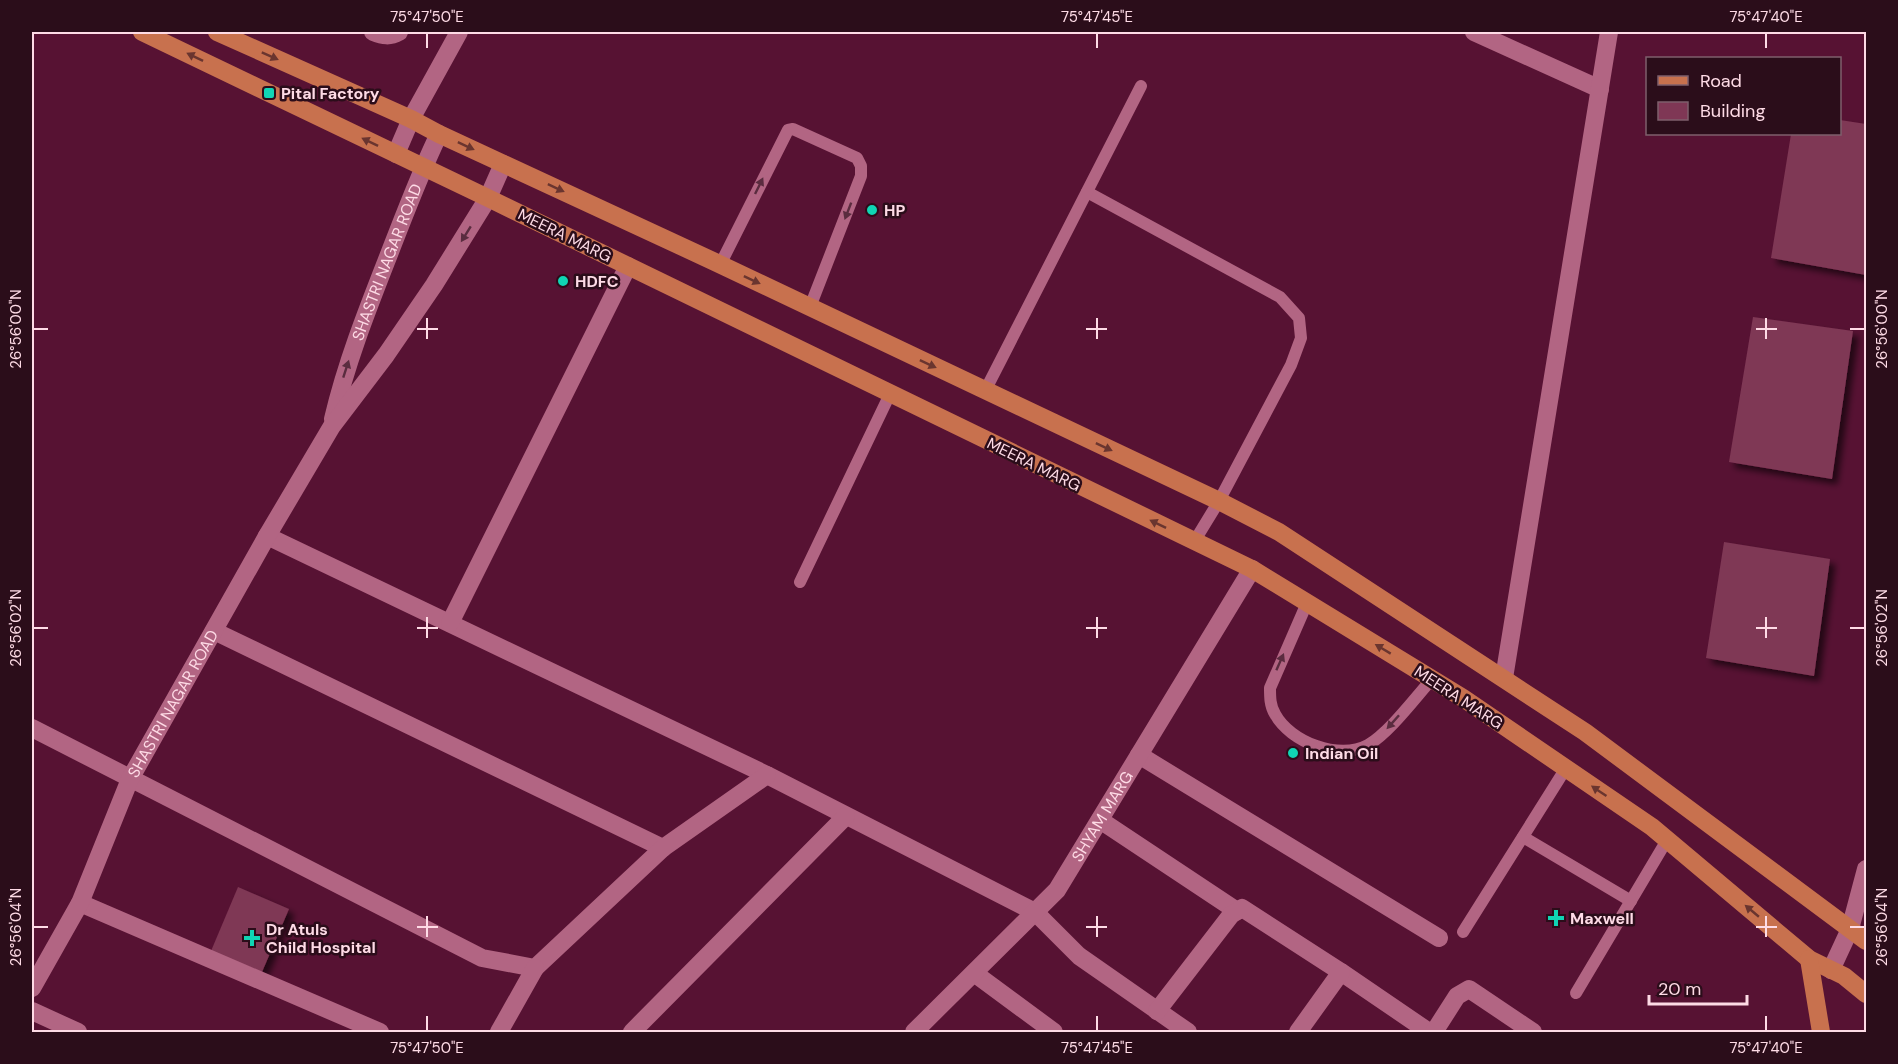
<svg xmlns="http://www.w3.org/2000/svg" width="1898" height="1064" viewBox="0 0 1898 1064" font-family="'DM Sans',sans-serif">
<defs>
<filter id="shadow"><feDropShadow dx="5.5" dy="5.5" stdDeviation="3" flood-color="#0009"/></filter>
</defs>
<rect width="100%" height="100%" fill="#571233"/>
<!-- building -->
<g fill="#7f3755" filter="url(#shadow)">
<path d="M1840,120L1866,124V275L1771,258L1791,134H1840Z"/>
<path d="M1753,317L1853,331L1832,479L1729,462Z"/>
<path d="M1724,542L1830,559L1814,676L1706,658Z"/>
<path d="M238,887L289,909L262,972L211,951Z"/>
</g>
<g fill="none" stroke-linecap="round" stroke-linejoin="round">
<!-- service -->
<g stroke="#b26583" stroke-width="12">
<path d="M1087,192L1280,297L1299,318L1301,338L1291,365L1219,501L1194,542"/>
<path d="M720,265L788,130L793,129L857,158L861,166V176L810,307"/>
<path d="M985,391L1141,86"/>
<path d="M800,582L890,394"/>
<path d="M1307,603L1270,688C1270,697 1270,706 1275,714C1290,742 1339,761 1368,745C1389,733 1415,698 1432,679"/>
<path d="M1523,837L1631,901"/>
<path d="M1463,932L1566,768"/>
<path d="M1576,993L1667,840"/>
</g>
<!-- minor -->
<g stroke="#b26583" stroke-width="18">
<path d="M373,32C383,36 390,37 399,32"/>
<path d="M1474,32L1600,89"/>
<path d="M267,536L767,775L1035,912L1079,956L1188,1032"/>
<path d="M450,623L628,266"/>
<path d="M214,631L663,848"/>
<path d="M1504,678L1609,32"/>
<path d="M32,728L482,958L535,968L663,848L767,775"/>
<path d="M1139,755L1439,938"/>
<path d="M1100,820L1237,911"/>
<path d="M80,903L380,1032"/>
<path d="M1341,972L1429,1032"/>
<path d="M974,973L1054,1032"/>
<path d="M32,1011L78,1032"/>
<path d="M1157,1011L1231,915L1242,908L1341,972L1298,1032"/>
<path d="M499,1032L535,968"/>
<path d="M632,1032L846,816"/>
<path id="s1" d="M914,1032L1057,890L1252,569"/>
<path d="M1434,1032L1457,996L1469,989L1533,1032"/>
</g>
<!-- tertiary -->
<g stroke="#b26583" stroke-width="18">
<path d="M396,154L411,119L459,32"/>
<path id="s2" d="M333,419C346,364 366,313 386,262C403,219 419,175 439,134"/>
<path d="M1831,970L1850,929L1866,869"/>
<path id="s3" d="M32,988L80,903L130,779L267,536L332,426L386,355L434,285L488,198L503,164"/>
</g>
<!-- primary -->
<g stroke="#c8714e" stroke-width="18">
<path d="M142,32L488,198L1252,569L1463,698L1652,827L1809,959L1844,976L1866,994"/>
<path d="M217,32L411,119L439,134L715,262L1219,501L1279,532L1585,732L1866,941"/>
<path d="M1809,959L1821,1032"/>
</g>
</g>
<!-- one-way arrows -->
<defs><path id="oneway-solid" d="M-6-.8H1V-3.2L6.5 0L1 3.2V.8H-6Z" transform="scale(1.5)"/></defs>
<g fill="#6a352f">
<use href="#oneway-solid" transform="translate(270 56) rotate(24)"/>
<use href="#oneway-solid" transform="translate(195 57) rotate(-154)"/>
<use href="#oneway-solid" transform="translate(370 142) rotate(-154)"/>
<use href="#oneway-solid" transform="translate(466 146) rotate(25)"/>
<use href="#oneway-solid" transform="translate(556 188) rotate(25)"/>
<use href="#oneway-solid" transform="translate(752 280) rotate(25)"/>
<use href="#oneway-solid" transform="translate(928 364) rotate(25)"/>
<use href="#oneway-solid" transform="translate(1104 447) rotate(25)"/>
<use href="#oneway-solid" transform="translate(1158 524) rotate(-154)"/>
<use href="#oneway-solid" transform="translate(1383 649) rotate(-149)"/>
<use href="#oneway-solid" transform="translate(1599 791) rotate(-146)"/>
<use href="#oneway-solid" transform="translate(1752 911) rotate(-140)"/>
</g>
<g fill="#5a2c3f">
<use href="#oneway-solid" transform="translate(759 186) rotate(-64)"/>
<use href="#oneway-solid" transform="translate(848 211) rotate(111)"/>
<use href="#oneway-solid" transform="translate(466 234) rotate(122)"/>
<use href="#oneway-solid" transform="translate(346 369) rotate(-72)"/>
<use href="#oneway-solid" transform="translate(1280 662) rotate(-66)"/>
<use href="#oneway-solid" transform="translate(1393 722) rotate(132)"/>
</g>
<!-- ticks -->
<path fill="none" stroke="#fedbe6" stroke-width="2" d="M427,33V48M1097,33V48M1766,33V48M427,318V339M1097,318V339M1766,318V339M33,329H48M417,329H438M1086,329H1107M1756,329H1777M1850,329H1865M427,617V638M1097,617V638M1766,617V638M33,628H48M417,628H438M1086,628H1107M1756,628H1777M1850,628H1865M427,916V937M1097,916V937M1766,916V937M33,927H48M417,927H438M1086,927H1107M1756,927H1777M1850,927H1865M427,1016V1031M1097,1016V1031M1766,1016V1031"/>
<!-- markers -->
<g fill="#10d5b4" stroke="#2b0d1a" stroke-width="2">
<rect x="263" y="87" width="12" height="12" rx="3"/>
<circle cx="872" cy="210" r="6"/>
<circle cx="563" cy="281" r="6"/>
<circle cx="1293" cy="753" r="6"/>
<path d="M1553 909h6v6h6v6h-6v6h-6v-6h-6v-6h6z"/>
<path d="M249 929h6v6h6v6h-6v6h-6v-6h-6v-6h6z"/>
</g>
<g text-anchor="middle" stroke-width="5" stroke-linejoin="round" paint-order="stroke">
<!-- poi labels -->
<g font-size="16" font-weight="bold" fill="#fedbe6" stroke="#2b0d1a" text-anchor="start">
<text x="281" y="99">Pital Factory</text>
<text x="884" y="216">HP</text>
<text x="575" y="287">HDFC</text>
<text x="1305" y="759">Indian Oil</text>
<text x="1570" y="924">Maxwell</text>
<text x="266" y="935">Dr Atuls<tspan x="266" dy="18">Child Hospital</tspan></text>
</g>
<!-- street labels -->
<g font-size="16" fill="#fedbe6" stroke="#2b0d1a">
<text transform="translate(565 235) rotate(26)" y="6">MEERA MARG</text>
<text dy="6" stroke="none"><textPath href="#s2" startOffset="166">SHASTRI NAGAR ROAD</textPath></text>
<text transform="translate(1034 464) rotate(26)" y="6">MEERA MARG</text>
<text transform="translate(1459 697) rotate(33)" y="6">MEERA MARG</text>
<text dy="6" stroke="none"><textPath href="#s3" startOffset="318">SHASTRI NAGAR ROAD</textPath></text>
<text dy="6" stroke="none"><textPath href="#s1" startOffset="288">SHYAM MARG</textPath></text>
</g>
</g>
<!-- border -->
<rect width="1898" height="1064" fill="none" stroke="#2b0d1a" stroke-width="66"/>
<!-- legend -->
<rect x="1646" y="57" width="195" height="78" fill="#2b0d1a" stroke="#7f5f6c" stroke-width="1.5"/>
<rect x="1658" y="76" width="30" height="9" fill="#c8714e" stroke="#7f5f6c" stroke-width="1.5"/>
<text x="1700" y="87" font-size="18" fill="#fedbe6">Road</text>
<rect x="1658" y="102" width="30" height="18" fill="#7f3755" stroke="#7f5f6c" stroke-width="1.5"/>
<text x="1700" y="117" font-size="18" fill="#fedbe6">Building</text>
<!-- scale -->
<path d="M1649 995v9h98v-9" fill="none" stroke="#fedbe6" stroke-width="3"/>
<text x="1658" y="995" font-size="18" fill="#fedbe6" stroke="#2b0d1a" stroke-width="4.5" paint-order="stroke">20 m</text>
<rect x="33" y="33" width="1832" height="998" fill="none" stroke="#fedbe6" stroke-width="2"/>
<g font-size="15" text-anchor="middle" fill="#fedbe6">
<text x="427" y="22">75°47'50"E</text>
<text x="1097" y="22">75°47'45"E</text>
<text x="1766" y="22">75°47'40"E</text>
<text transform="translate(1882 329) rotate(-90)" y="5">26°56'00"N</text>
<text transform="translate(16 329) rotate(-90)" y="5">26°56'00"N</text>
<text transform="translate(1882 628) rotate(-90)" y="5">26°56'02"N</text>
<text transform="translate(16 628) rotate(-90)" y="5">26°56'02"N</text>
<text transform="translate(1882 927) rotate(-90)" y="5">26°56'04"N</text>
<text transform="translate(16 927) rotate(-90)" y="5">26°56'04"N</text>
<text x="427" y="1053">75°47'50"E</text>
<text x="1097" y="1053">75°47'45"E</text>
<text x="1766" y="1053">75°47'40"E</text>
</g>
</svg>
